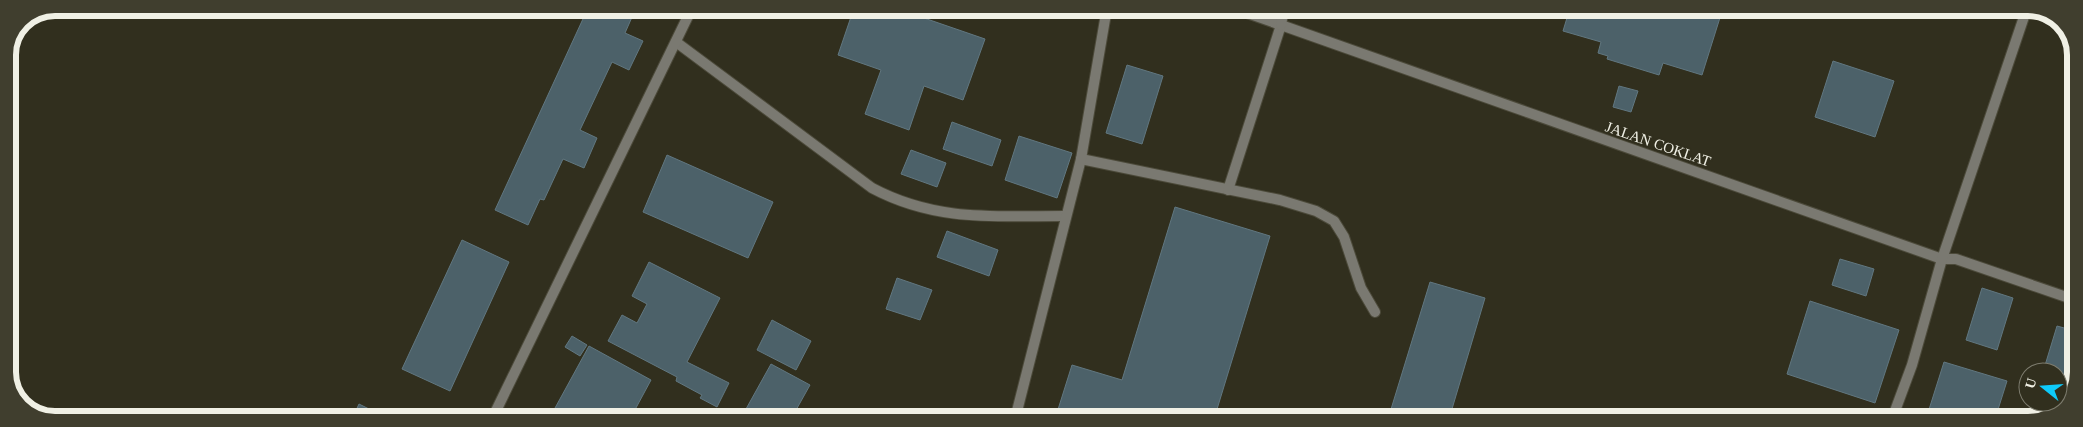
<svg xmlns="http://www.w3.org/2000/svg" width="2083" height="427" viewBox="0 0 2083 427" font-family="Georgia,serif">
<rect width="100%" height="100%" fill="#312f1e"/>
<!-- building -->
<g fill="#4c6169" stroke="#617780">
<path d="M588,8H636L625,33L643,41L629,70L612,62L580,130L597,138L584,168L563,159L544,200L540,199L528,225L495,210Z"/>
<path d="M854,8H927L924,18L985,39L963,100L924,86L909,130L865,114L881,70L838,55Z"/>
<path d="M1570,8H1723L1702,75L1663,63L1659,75L1607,59L1608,56L1598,53L1601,42L1563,31Z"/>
<path d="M1833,61L1894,81L1875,137L1815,117Z"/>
<path d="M1127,65L1163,76L1142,144L1106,133Z"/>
<path d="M1619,86L1638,91L1631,112L1613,107Z"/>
<path d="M952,122L1001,140L992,166L943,149Z"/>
<path d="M1019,136L1072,153L1057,198L1005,180Z"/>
<path d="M911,150L946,163L937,187L901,174Z"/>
<path d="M667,155L773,202L748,258L643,212Z"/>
<path d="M1175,207L1270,236L1214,419H1055L1072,365L1122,380Z"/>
<path d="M947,231L998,250L989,276L937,257Z"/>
<path d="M462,240L509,262L450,391L402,369Z"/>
<path d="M1840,259L1874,269L1866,296L1832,285Z"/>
<path d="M649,262L720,298L687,362L729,383L717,407L700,398L702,395L676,381L677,377L608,341L622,315L637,323L647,304L632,296Z"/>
<path d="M897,278L932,290L920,320L886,309Z"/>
<path d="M1430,282L1485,298L1449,419H1388Z"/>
<path d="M1982,288L2013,298L1997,350L1966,340Z"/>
<path d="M1810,301L1899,330L1875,403L1787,374Z"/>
<path d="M772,320L811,341L796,370L757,350Z"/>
<path d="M2057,326L2075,331L2073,383L2058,379V372H2043Z"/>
<path d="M572,336L587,345L580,356L565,347Z"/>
<path d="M589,346L651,380L630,419H549Z"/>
<path d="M1944,362L2007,381L1995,419H1926Z"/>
<path d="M771,364L810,385L791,419H765L746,409Z"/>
<path d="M2058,389L2068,392L2059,408L2028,419L2033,402H2058Z"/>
<path d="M359,404L389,419H352Z"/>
</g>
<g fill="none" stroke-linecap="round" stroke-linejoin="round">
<defs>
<g id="lane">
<path d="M1081,159L1280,200L1316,211L1334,221L1344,237L1361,288L1375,312"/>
<path d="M1228,190L1281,25"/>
</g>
<g id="street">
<path d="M1233,8L1942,259H1956L2075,300"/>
<path d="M1281,25L1284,8"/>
<path d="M676,42L872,188C936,222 995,216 1065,216"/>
<path d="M492,419L692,8"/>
<path d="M1015,419L1081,159L1107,8"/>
<path d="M1892,419L1912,365L1942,259L2027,8"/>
</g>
</defs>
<!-- lane casing -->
<use href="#lane" stroke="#4c4a3a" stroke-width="12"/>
<!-- street casing -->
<use href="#street" stroke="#4c4a3a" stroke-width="12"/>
<!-- lane -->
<use href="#lane" stroke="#7a7971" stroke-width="10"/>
<!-- street -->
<use href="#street" stroke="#7a7971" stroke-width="10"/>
</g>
<g text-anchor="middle" stroke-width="4" stroke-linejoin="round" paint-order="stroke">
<!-- street labels -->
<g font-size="15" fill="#f0f0e5" stroke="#312f1e">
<text transform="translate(1658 144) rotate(19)" y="5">JALAN COKLAT</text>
</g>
</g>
<!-- crop -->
<path d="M0 0H2083V427H0ZM55 16H2028A39 39 0 0 1 2067 55V372A39 39 0 0 1 2028 411H55A39 39 0 0 1 16 372V55A39 39 0 0 1 55 16Z" fill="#403e2e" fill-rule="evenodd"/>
<path fill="none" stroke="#f0f0e5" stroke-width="6" d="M55 16H2028A39 39 0 0 1 2067 55V372A39 39 0 0 1 2028 411H55A39 39 0 0 1 16 372V55A39 39 0 0 1 55 16Z"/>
<!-- north arrow -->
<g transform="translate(2043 387) rotate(287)"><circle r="24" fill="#312f1e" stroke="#7d7c6e"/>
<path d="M0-4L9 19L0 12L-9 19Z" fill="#0ecafa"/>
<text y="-8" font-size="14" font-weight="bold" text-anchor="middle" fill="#f0f0e5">U</text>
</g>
</svg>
